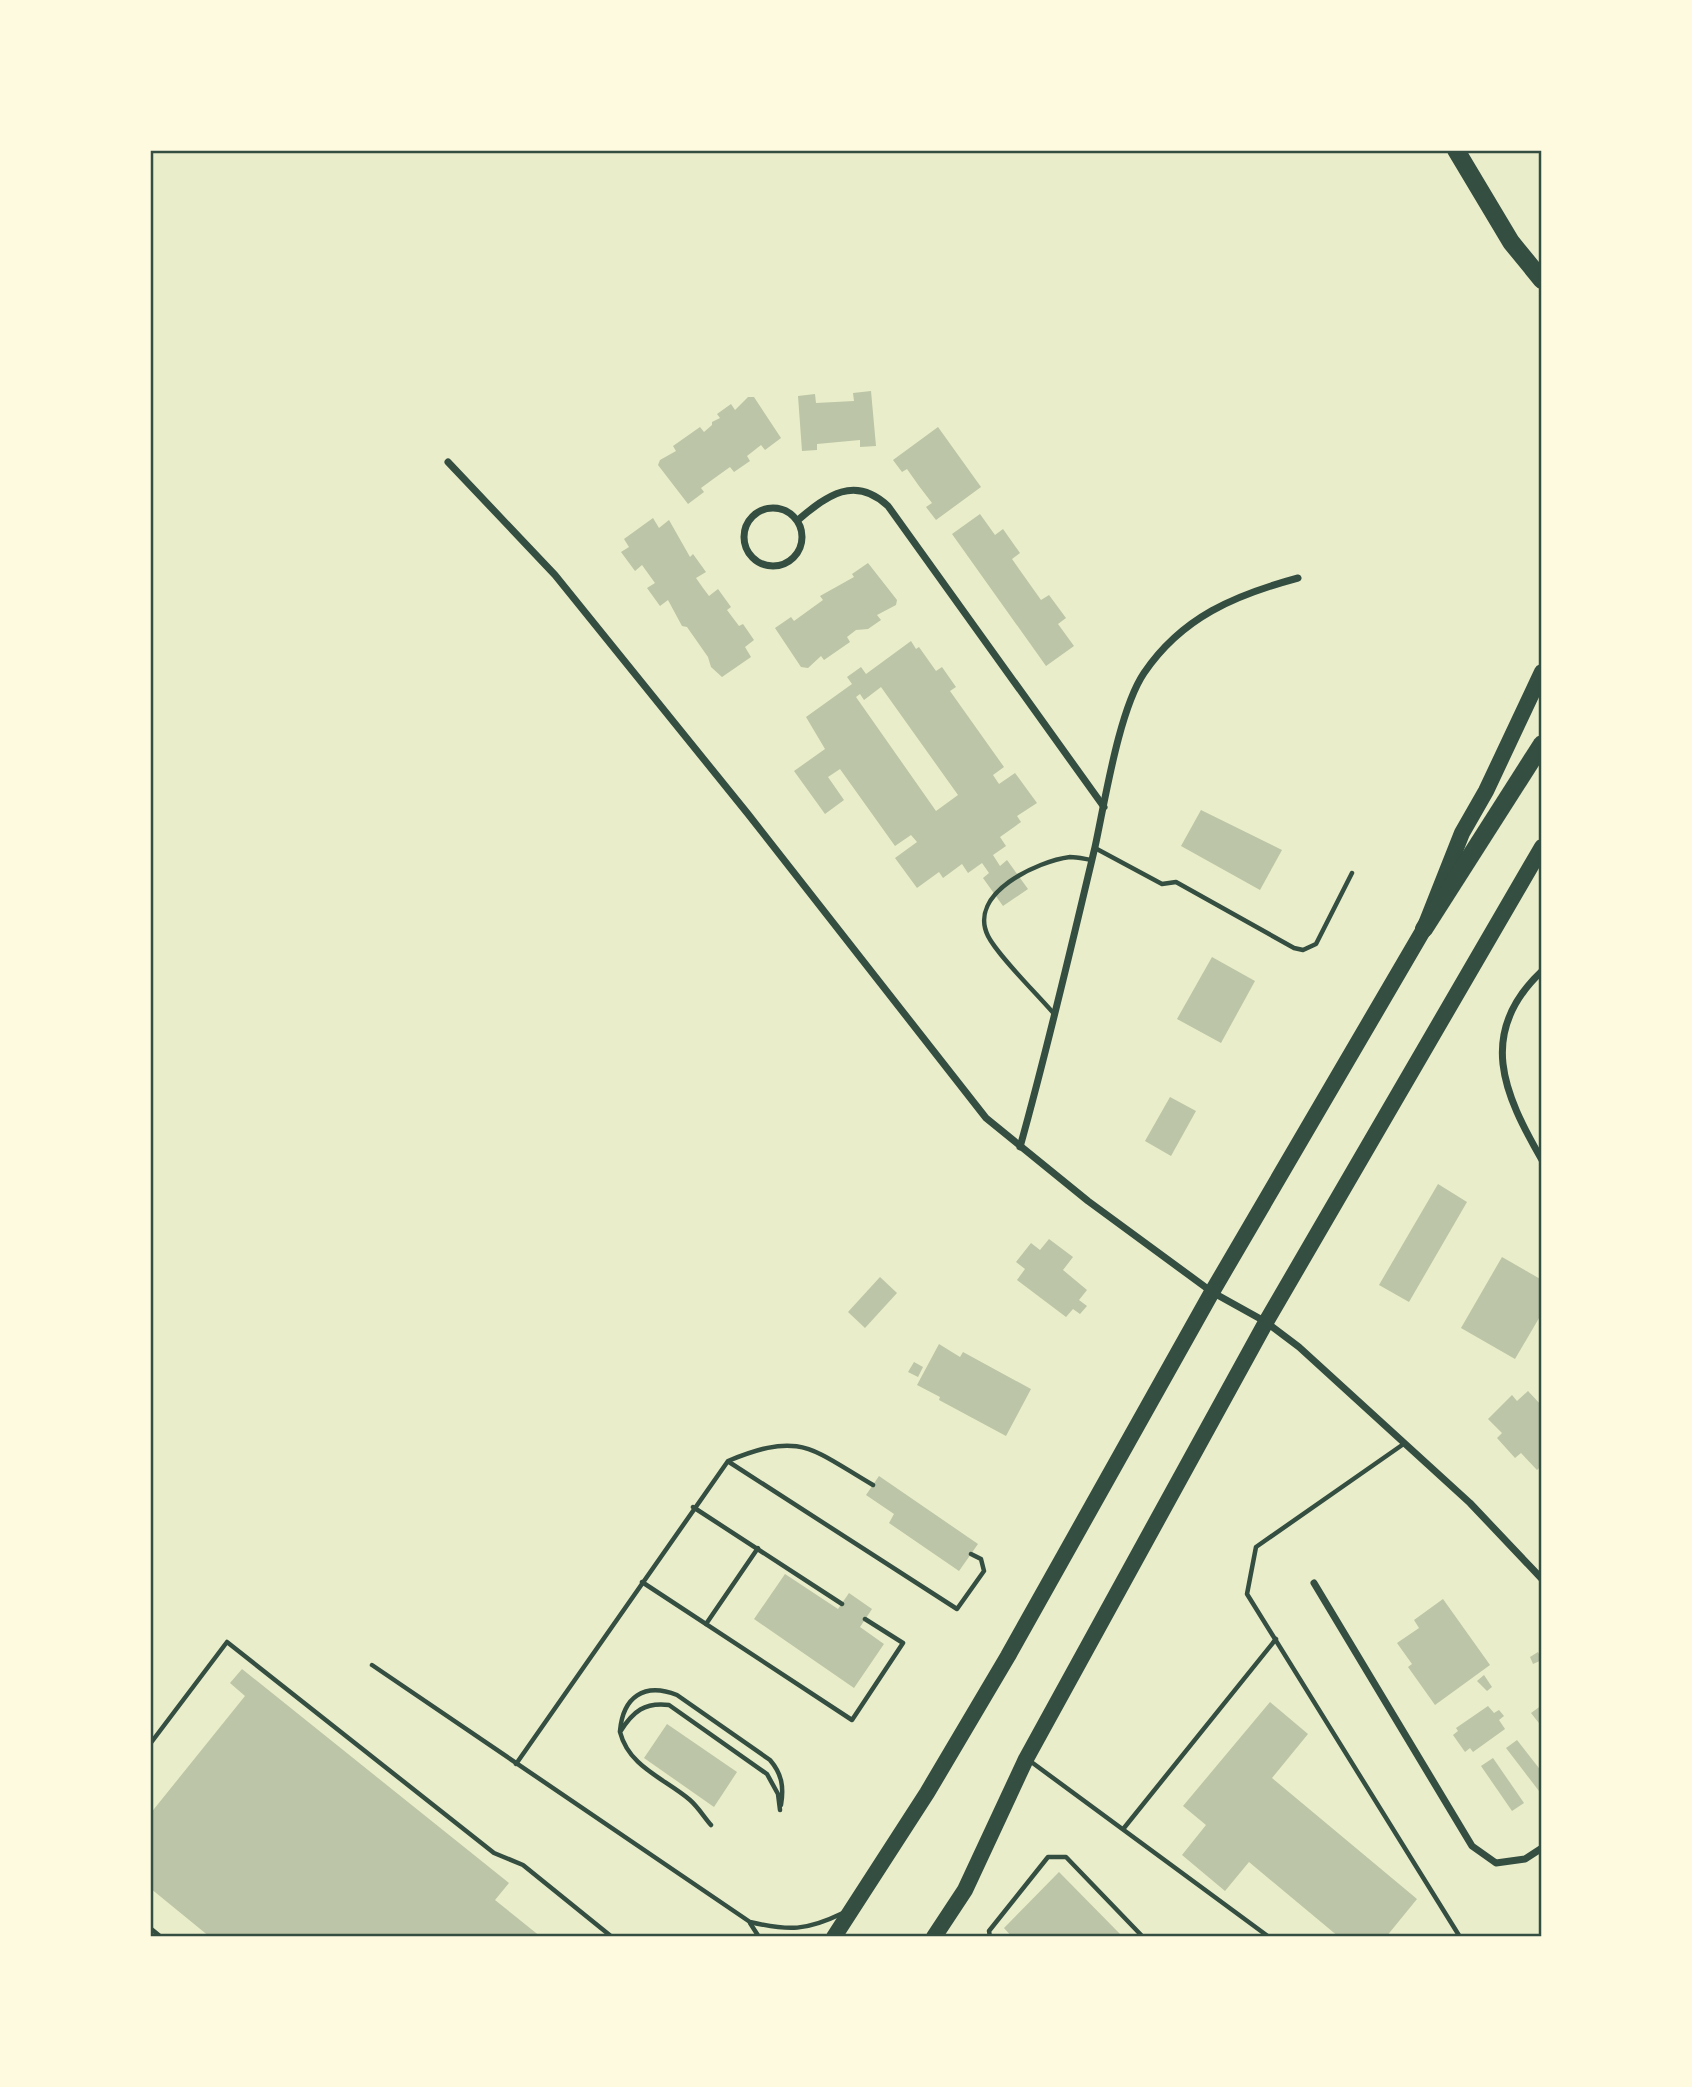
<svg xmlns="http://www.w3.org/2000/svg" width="1692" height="2087" viewBox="0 0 1692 2087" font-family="Karla,sans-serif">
<rect width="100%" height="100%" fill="#e9edc9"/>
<!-- building -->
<g fill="#bcc5a7" fill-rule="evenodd">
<path d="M871,391L876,446L860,447V440L817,444V450L802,451L798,396L815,394L816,403L854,401L853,393Z"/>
<path d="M748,397H754L781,438L765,450L761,445L747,456L750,461L734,472L730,467L716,477L701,488L704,492L688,504L658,465L660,460L676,451L673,446L700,427L704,432L712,425V422L720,418L717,414L731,404L735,410Z"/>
<path d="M938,427L981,487L936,520L926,507L932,503L919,486L907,469L902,472L893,460Z"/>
<path d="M980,514L995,535L1003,529L1020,553L1012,559L1041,600L1049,595L1066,618L1058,624L1074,646L1046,666L952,534Z"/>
<path d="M653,518L659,528L669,520L690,557L693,554L706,572L696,578L703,588L709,596L718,589L731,607L727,610L739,626L743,624L754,640L745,647L751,657L722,677L711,667L708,657L687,627L682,626L668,600L660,606L647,588L655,583L642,565L635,571L621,552L629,547L624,539Z"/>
<path d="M868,563L897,600L896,605L877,615L881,620L868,629L856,630L847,637L850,642L824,660L821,656L808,668L801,667L775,628L791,617L794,621L823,600L820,596L854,577L852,574Z"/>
<path d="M911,641L916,649L919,647L936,671L942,667L956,687L950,691L1004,767L993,775L999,784L1015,773L1037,803L1017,816L1021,822L1000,837L1006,846L993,855L1000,866L1007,860L1028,889L1003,906L983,878L989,873L982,863L968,873L962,864L943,878L939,872L917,888L895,858L917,842L911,835L895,846L840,769L828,777L844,800L825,814L794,771L825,749L806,717L852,684L847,677L861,667L866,674ZM881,687L958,795L936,811L856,697L860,694L864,700Z"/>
<path d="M1201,810L1282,850L1260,890L1181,846Z"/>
<path d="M1212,957L1255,981L1221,1043L1177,1019Z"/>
<path d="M1170,1097L1196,1111L1171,1156L1145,1141Z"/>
<path d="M1438,1184L1467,1202L1409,1302L1379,1285Z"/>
<path d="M1049,1239L1073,1257L1063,1270L1087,1290L1079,1300L1087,1306L1080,1314L1073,1309L1066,1317L1017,1280L1025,1269L1016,1262L1031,1243L1040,1250Z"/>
<path d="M1502,1257L1542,1280V1313L1515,1359L1461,1328Z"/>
<path d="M880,1277L897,1293L865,1328L848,1312Z"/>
<path d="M939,1344L960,1357L963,1352L1031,1389L1006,1436L939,1400L940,1397L917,1385Z"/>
<path d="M914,1362L923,1367L918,1377L908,1372Z"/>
<path d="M1528,1391L1542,1406V1465L1537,1470L1521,1453L1515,1458L1497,1438L1502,1433L1488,1419L1512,1395L1517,1401Z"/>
<path d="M879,1476L978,1544L959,1571L889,1523L894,1514L866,1495Z"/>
<path d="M785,1574L838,1609L849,1593L872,1609L860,1627L884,1644L854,1688L754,1619Z"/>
<path d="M1443,1599L1490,1665L1435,1705L1408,1667L1412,1664L1397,1643L1419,1628L1414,1620Z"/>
<path d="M1538,1652L1542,1660L1533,1664L1530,1657Z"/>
<path d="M242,1669L509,1883L495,1900L541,1937H210L150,1888V1814L245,1696L230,1683Z"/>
<path d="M1484,1675L1492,1687L1487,1691L1477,1681Z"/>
<path d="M1270,1702L1308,1734L1272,1778L1417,1899L1386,1937H1339L1249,1862L1225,1891L1182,1855L1206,1825L1183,1806Z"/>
<path d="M1542,1705V1727L1531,1713Z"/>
<path d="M1488,1706L1494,1713L1499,1710L1504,1716L1499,1720L1505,1729L1473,1752L1470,1748L1465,1752L1453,1735L1458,1731L1456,1728Z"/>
<path d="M667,1724L737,1772L714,1807L644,1758Z"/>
<path d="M1517,1740L1542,1772L1539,1791L1506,1748Z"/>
<path d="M1493,1758L1524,1803L1512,1811L1481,1766Z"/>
<path d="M1059,1872L1123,1937H1012L1004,1928Z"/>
</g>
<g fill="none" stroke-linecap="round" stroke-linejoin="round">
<!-- service -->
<g stroke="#344e41" stroke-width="4.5">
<path d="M1095,848L1162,884L1176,882L1294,948L1303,950L1316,944L1352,873"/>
<path d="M1055,1015C1039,996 998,956 988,936C967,893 1038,861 1070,857C1077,857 1085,859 1092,860"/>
<path d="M1405,1443L1256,1547L1247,1594L1460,1937"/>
<path d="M729,1462L957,1609L984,1571L981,1559L971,1554"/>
<path d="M693,1507L842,1604"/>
<path d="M642,1582L852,1720L903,1643L865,1619"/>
<path d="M706,1624L758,1548"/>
<path d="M372,1665L750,1922C789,1931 806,1931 843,1913"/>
<path d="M620,1731C623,1697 644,1682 677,1695L770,1760C782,1774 784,1787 781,1805"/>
<path d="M150,1744L227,1642L494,1853L523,1865L612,1937"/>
<path d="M1030,1761L1269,1937"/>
<path d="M516,1764L728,1461C801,1431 810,1448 873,1485"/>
<path d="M711,1825C704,1817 698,1807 690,1800C664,1778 629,1767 620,1732C633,1711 645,1702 669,1705L767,1774L778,1794L780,1810"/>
<path d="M1124,1828L1276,1639"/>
<path d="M750,1923L759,1937"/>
<path d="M150,1928L161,1937"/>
<path d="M990,1937L989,1931L1048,1857H1066L1143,1937"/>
</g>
<!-- minor -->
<g stroke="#344e41" stroke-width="7">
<path d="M448,462L555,575L748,814L986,1118L1088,1201L1212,1292L1266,1322L1299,1347L1470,1503L1542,1579"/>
<circle cx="773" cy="537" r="29"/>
<path d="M798,520C827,495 855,475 888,506L1104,807"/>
<path d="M1542,971C1476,1033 1504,1094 1542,1160"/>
<path d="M1020,1147C1048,1047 1071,948 1095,847C1105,801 1119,710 1144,673C1182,617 1235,595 1298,578"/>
<path d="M1314,1583L1472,1846L1496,1863L1525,1859L1542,1848"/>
</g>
<!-- primary -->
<g stroke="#344e41" stroke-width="16">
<path d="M834,1937L927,1793L1008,1656L1212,1292L1424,929L1462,833L1486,791L1542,672"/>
<path d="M934,1937L965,1890L1026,1759L1266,1322L1542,847"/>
</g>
<!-- motorway -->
<g stroke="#344e41" stroke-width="18">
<path d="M1456,150L1511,242L1542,280"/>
<path d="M1424,929L1542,744"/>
</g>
</g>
<!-- border -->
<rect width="1692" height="2087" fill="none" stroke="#fefae0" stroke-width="304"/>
<rect x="152" y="152" width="1388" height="1783" fill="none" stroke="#344e41" stroke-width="2.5"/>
</svg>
